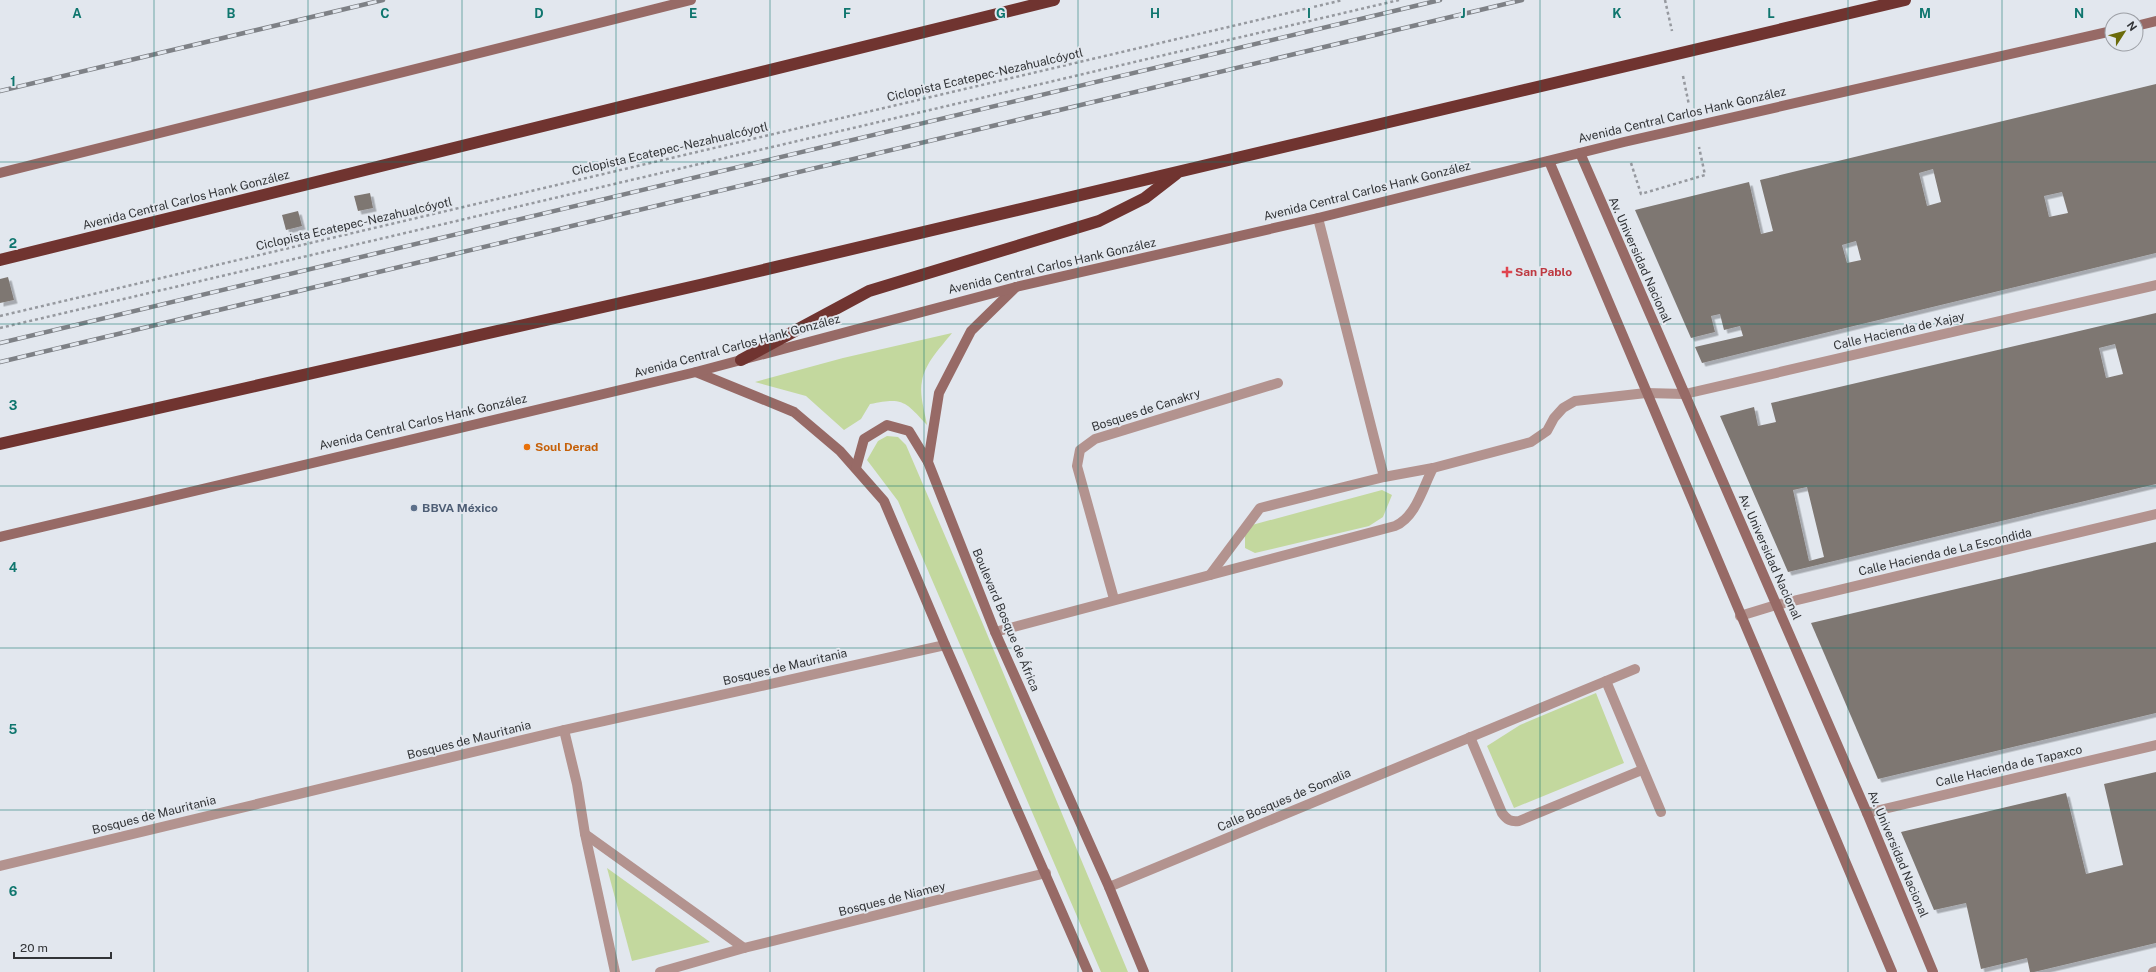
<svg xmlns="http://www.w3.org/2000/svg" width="2156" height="972" viewBox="0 0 2156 972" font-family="'Public Sans',sans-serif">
<defs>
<filter id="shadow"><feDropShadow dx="3.5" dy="3.5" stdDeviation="0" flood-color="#0004"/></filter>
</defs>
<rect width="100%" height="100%" fill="#e2e7ee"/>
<!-- green -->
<g fill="#c3d89e">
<path d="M952,333C941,347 925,363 922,381C919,395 925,412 927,425C905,401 903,397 870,404L861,419L844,430L806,396L755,382L843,358Z"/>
<path d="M887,436L898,437L906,445L982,622L1128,972H1101L898,501L867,460L878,441Z"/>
<path d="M1382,490L1392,495L1383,517L1369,526L1255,553L1245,548V534L1252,525Z"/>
<path d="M1596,693L1624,763L1514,808L1487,746L1520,725Z"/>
<path d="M607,868L710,942L632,961Z"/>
</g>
<!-- building -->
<g fill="#7e7772" fill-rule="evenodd" filter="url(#shadow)">
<path d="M2156,84V253L1763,348L1702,363L1695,347L1743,336L1740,326L1724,330L1720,314L1711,316L1715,332L1691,338L1635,210L1749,182L1761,234L1773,231L1760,180ZM1933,169L1941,202L1927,206L1919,173ZM2062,192L2068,213L2049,217L2044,196ZM1856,241L1861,260L1847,263L1842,245Z"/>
<path d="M370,193L373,208L358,211L354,196Z"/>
<path d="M298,211L302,226L286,230L282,215Z"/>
<path d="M8,277L14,300L0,303V279Z"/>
<path d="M2156,313V484L1788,572L1720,416L1754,407L1758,426L1776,422L1771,403ZM2115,344L2123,374L2106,378L2099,348ZM1807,487L1824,557L1809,561L1793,490Z"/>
<path d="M2156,542V713L1878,779L1811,623Z"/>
<path d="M2156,772V943L2034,972H2030L2027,958L1981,969L1966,903L1934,910L1901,832L2066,793L2086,874L2123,865L2104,784Z"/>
</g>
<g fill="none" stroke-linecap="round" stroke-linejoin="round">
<!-- path -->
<g stroke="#96999f" stroke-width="2.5" stroke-dasharray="3 3" stroke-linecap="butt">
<path d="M1665,0L1672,31"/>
<path d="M1683,76L1689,105"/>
<path d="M1631,163L1641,194L1705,175L1699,147"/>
<path d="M0,316L1343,0"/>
<path d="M0,328L1399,0"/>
</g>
<!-- lane -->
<path stroke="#b3938f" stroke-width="10" d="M1318,218L1384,477"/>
<!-- street -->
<g stroke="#b3938f" stroke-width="10">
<path d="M1210,575L1260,508L1384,477L1433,468L1531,442L1547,431L1554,418L1563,408L1575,401L1646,393L1685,394L2156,285"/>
<path d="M1114,599L1077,466L1080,450L1095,439L1278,383"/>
<path d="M1740,616L1776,605L2156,514"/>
<path d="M995,632L1395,526C1416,517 1423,487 1433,468"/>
<path d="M1606,681L1661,812"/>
<path d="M564,730L577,784L585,834L615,972"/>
<path d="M1470,737L1502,813C1507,820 1511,822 1519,821L1642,770"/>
<path d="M1867,813L2156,745"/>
<path d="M585,834L744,948"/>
<path d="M0,866L564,730L945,645"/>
<path d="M1109,887L1635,669"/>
<path d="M660,972L744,948L1046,873"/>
<path d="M2153,972L2156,971"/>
</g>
<!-- secondary -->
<g stroke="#976a66" stroke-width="10">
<path d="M2136,26L2156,21"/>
<path d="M1580,153L1867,813L1933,972"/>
<path d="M1549,161L1892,972"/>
<path d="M0,173L691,0"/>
<path d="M1016,287L971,331L939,393L928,462L995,632L1109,887L1144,972"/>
<path d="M696,372L794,412L840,451L884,501L945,645L1088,972"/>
<path d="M856,468L864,439L887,425L909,431L928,462"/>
<path d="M0,537L696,372L1016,287L1318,218L1624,142L2112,31"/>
</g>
<!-- highway -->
<g stroke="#703430" stroke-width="12">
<path d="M0,260L1054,0"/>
<path d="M741,360L869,291L1099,221L1145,198L1176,174"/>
<path d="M0,444L704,284L1905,0"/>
</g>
<defs>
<g id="rail">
<path d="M0,91L383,0"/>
<path d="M0,343L1440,0"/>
<path d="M0,362L1522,0"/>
</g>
</defs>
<!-- rail casing -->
<use href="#rail" stroke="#7e8186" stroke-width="4.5"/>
<!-- rail -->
<use href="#rail" stroke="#e2e7ee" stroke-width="3" stroke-dasharray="9" stroke-linecap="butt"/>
</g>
<!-- grid -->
<path fill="none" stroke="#0f766e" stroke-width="1" stroke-opacity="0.55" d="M154,0V972M308,0V972M462,0V972M616,0V972M770,0V972M924,0V972M1078,0V972M1232,0V972M1386,0V972M1540,0V972M1694,0V972M1848,0V972M2002,0V972M0,162H2156M0,324H2156M0,486H2156M0,648H2156M0,810H2156"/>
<!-- markers -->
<path fill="#e0444e" stroke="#e2e7ee" stroke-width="1.5" d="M1505 266h4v4h4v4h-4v4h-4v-4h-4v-4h4z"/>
<circle fill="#e8710a" stroke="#e2e7ee" stroke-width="1.5" cx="527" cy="447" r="4"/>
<circle fill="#5c6f8a" stroke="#e2e7ee" stroke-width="1.5" cx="414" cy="508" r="4"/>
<g text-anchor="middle" stroke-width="4" stroke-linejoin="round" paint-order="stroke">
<!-- street labels -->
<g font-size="12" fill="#323437" stroke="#e2e7ee">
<text transform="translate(985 75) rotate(-13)" y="4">Ciclopista Ecatepec-Nezahualcóyotl</text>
<text transform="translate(1682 115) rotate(-13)" y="4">Avenida Central Carlos Hank González</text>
<text transform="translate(670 149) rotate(-13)" y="4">Ciclopista Ecatepec-Nezahualcóyotl</text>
<text transform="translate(1367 191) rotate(-14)" y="4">Avenida Central Carlos Hank González</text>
<text transform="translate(186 200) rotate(-14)" y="4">Avenida Central Carlos Hank González</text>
<text transform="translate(354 224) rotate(-13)" y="4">Ciclopista Ecatepec-Nezahualcóyotl</text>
<text transform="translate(1640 260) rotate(66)" y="4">Av. Universidad Nacional</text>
<text transform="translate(1052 266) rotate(-13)" y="4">Avenida Central Carlos Hank González</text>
<text transform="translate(1899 331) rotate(-13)" y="4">Calle Hacienda de Xajay</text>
<text transform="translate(737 346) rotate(-15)" y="4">Avenida Central Carlos Hank González</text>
<text transform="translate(1146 410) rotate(-18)" y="4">Bosques de Canakry</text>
<text transform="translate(423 422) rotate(-13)" y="4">Avenida Central Carlos Hank González</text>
<text transform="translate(1945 552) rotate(-13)" y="4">Calle Hacienda de La Escondida</text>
<text transform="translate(1770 557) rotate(66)" y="4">Av. Universidad Nacional</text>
<text transform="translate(1006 620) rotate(67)" y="4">Boulevard Bosque de África</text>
<text transform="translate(785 667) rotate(-13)" y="4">Bosques de Mauritania</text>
<text transform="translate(469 740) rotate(-14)" y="4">Bosques de Mauritania</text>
<text transform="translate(2009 766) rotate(-13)" y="4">Calle Hacienda de Tapaxco</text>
<text transform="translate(1284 800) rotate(-23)" y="4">Calle Bosques de Somalia</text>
<text transform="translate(154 815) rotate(-14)" y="4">Bosques de Mauritania</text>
<text transform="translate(1898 854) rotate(67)" y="4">Av. Universidad Nacional</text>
<text transform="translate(892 899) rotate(-14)" y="4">Bosques de Niamey</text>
</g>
<!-- health labels -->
<g font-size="12" font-weight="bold" fill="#be3a42" stroke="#e2e7ee" text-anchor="start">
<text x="1515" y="276">San Pablo</text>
</g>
<!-- food labels -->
<g font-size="12" font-weight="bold" fill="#c56008" stroke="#e2e7ee" text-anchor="start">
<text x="535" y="451">Soul Derad</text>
</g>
<!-- service labels -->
<g font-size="12" font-weight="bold" fill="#4e5e75" stroke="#e2e7ee" text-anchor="start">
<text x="422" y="512">BBVA México</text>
</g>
</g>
<g font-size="13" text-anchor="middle" font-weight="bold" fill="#0f766e" stroke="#e2e7ee" stroke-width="4" stroke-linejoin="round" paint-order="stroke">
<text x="77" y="18">A</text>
<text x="231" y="18">B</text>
<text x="385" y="18">C</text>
<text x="539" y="18">D</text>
<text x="693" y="18">E</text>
<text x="847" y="18">F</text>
<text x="1001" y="18">G</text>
<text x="1155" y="18">H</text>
<text x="1309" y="18">I</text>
<text x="1463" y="18">J</text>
<text x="1617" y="18">K</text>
<text x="1771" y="18">L</text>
<text x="1925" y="18">M</text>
<text x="2079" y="18">N</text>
<text x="13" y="86">1</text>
<text x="13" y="248">2</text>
<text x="13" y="410">3</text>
<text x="13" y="572">4</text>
<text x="13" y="734">5</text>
<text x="13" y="896">6</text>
</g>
<!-- north arrow -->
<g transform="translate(2124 32) rotate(54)"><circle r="19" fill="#e2e7ee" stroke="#9c9fa5"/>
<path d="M0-3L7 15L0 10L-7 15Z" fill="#6b6b0a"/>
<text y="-6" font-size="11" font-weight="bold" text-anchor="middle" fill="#323437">N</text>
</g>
<!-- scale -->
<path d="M14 952v6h97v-6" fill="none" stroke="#323437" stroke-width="2"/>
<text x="20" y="952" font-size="12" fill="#323437" stroke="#e2e7ee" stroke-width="3" paint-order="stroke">20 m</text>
</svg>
